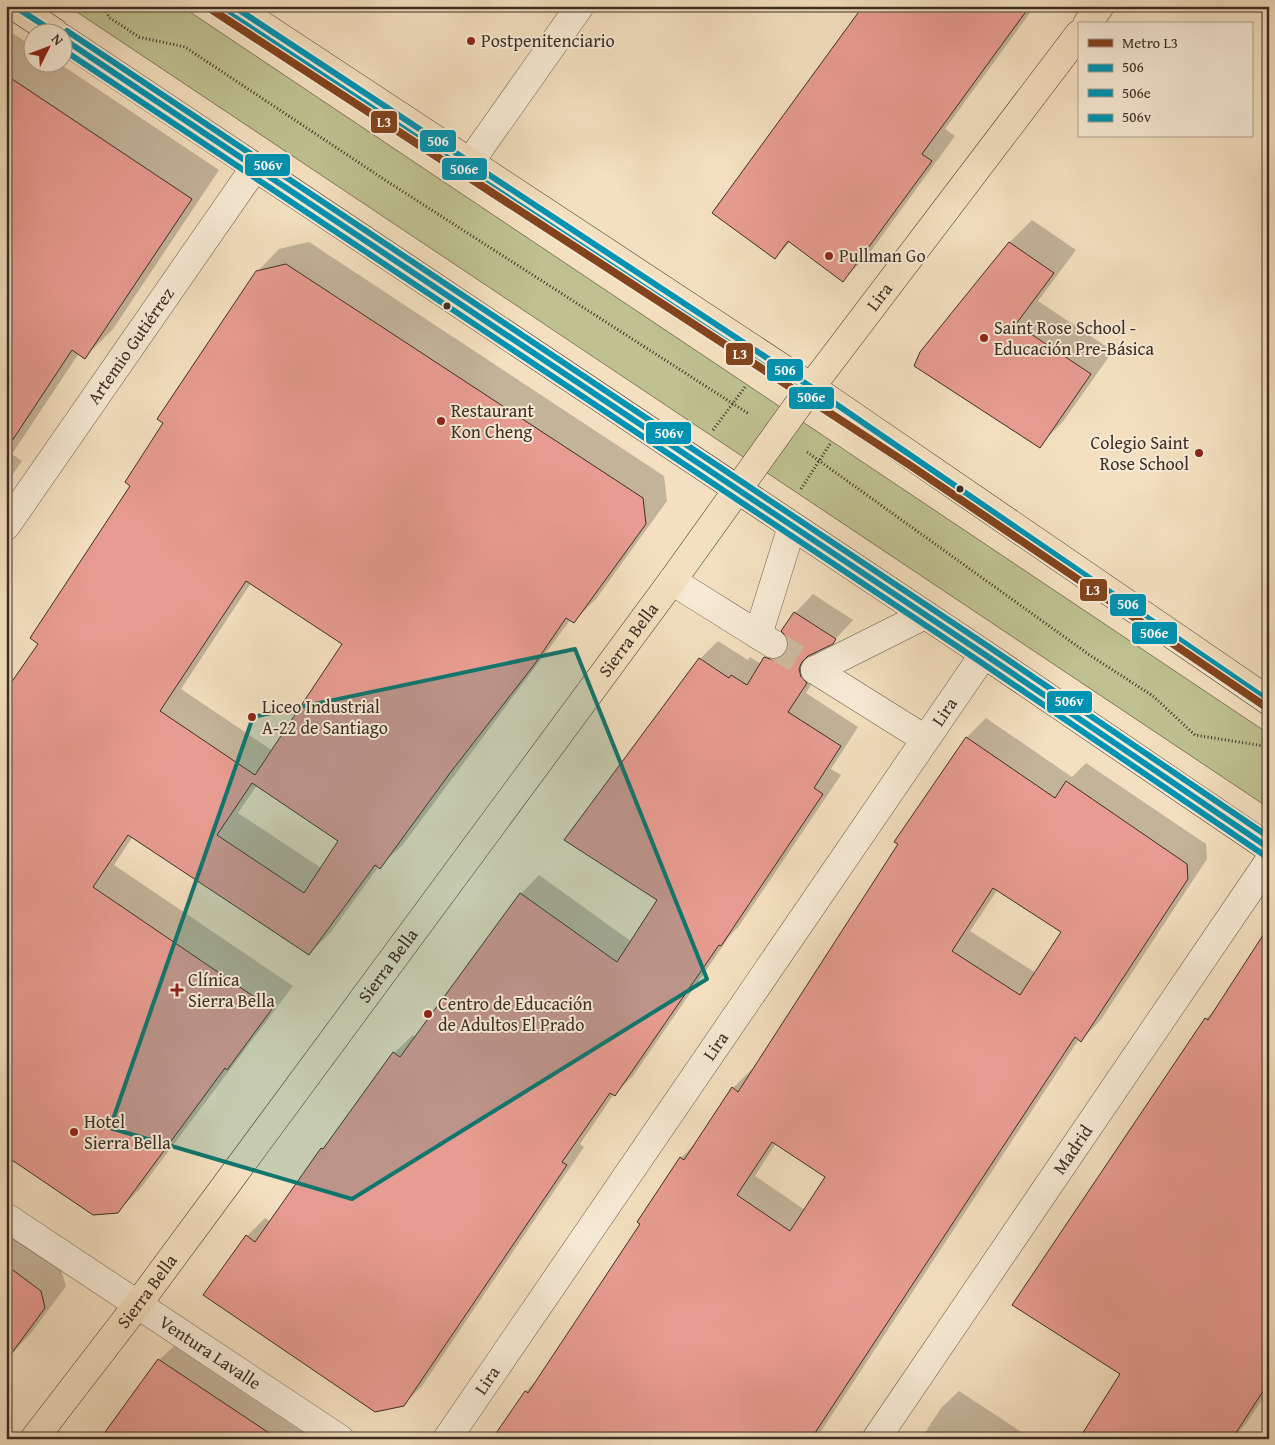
<svg xmlns="http://www.w3.org/2000/svg" width="1275" height="1445" viewBox="0 0 1275 1445" font-family="'Gentium Book Plus',serif">
<rect width="100%" height="100%" fill="#f4e0c0"/>
<filter id="stains"><feTurbulence type="fractalNoise" baseFrequency=".004" numOctaves="4"/><feColorMatrix values="0 0 0 0 .2 0 0 0 0 .09 0 0 0 0 .02 0 0 0 .5 -.17"/></filter>
<radialGradient id="worn" r=".72"><stop offset=".6" stop-color="#630" stop-opacity="0"/><stop offset="1" stop-color="#630" stop-opacity=".3"/></radialGradient>
<!-- green -->
<path fill="#bfc190" stroke="#7e785a" d="M68,6H181L1269,734V808Z"/>
<!-- shadow -->
<g fill="#0003" fill-rule="evenodd">
<path d="M865,6H1035L945,129L955,136L868,255L843,280L791,241L775,258Z"/>
<path d="M6,29L32,46V62H57L219,170L113,329L85,357L79,353L12,454L22,461L6,484Z"/>
<path d="M1032,220L1076,250L1038,301L1113,351L1062,423L1039,446L921,353L1010,242Z"/>
<path d="M309,242L664,476L667,501L596,599L574,621L571,619L402,846L379,866L331,932L309,954L133,836L114,865L293,986L140,1189L117,1212L39,643L132,486L165,423L257,272L279,249ZM251,583L344,644L273,751L181,689ZM257,785L340,840L321,868L238,813Z"/>
<path d="M813,594L853,620L832,643L817,650L819,658L824,664L806,693L858,727L831,769L841,775L739,926L729,937L633,1076L614,1094L580,1144L584,1147L422,1386L403,1405L247,1236L265,1218L271,1222L322,1149L334,1137L394,1053L413,1035L416,1037L521,894L539,875L632,942L659,900L700,659L718,641L748,660L750,657L761,664L784,639L789,641L783,631L795,613Z"/>
<path d="M986,718L1072,777L1086,763L1206,844L1207,859L1100,1021L1081,1040L1079,1039L816,1439H494L526,1391L541,1376L641,1224L681,1158L698,1141L733,1088L752,1069L754,1070L899,844L896,842L967,737ZM998,889L1062,932L1036,973L970,931ZM776,1143L827,1177L805,1210L755,1176Z"/>
<path d="M1269,933V1390L1245,1425L1232,1439L1122,1373L1206,1019L1219,1006Z"/>
<path d="M6,1229L61,1270L66,1286L31,1333L6,1360Z"/>
<path d="M174,1346L313,1439H101L159,1360Z"/>
<path d="M959,1391L1032,1439H921L941,1408Z"/>
</g>
<!-- building -->
<g fill="#e89c91" stroke="#3c2e25" fill-rule="evenodd">
<path d="M863,6H1030L922,154L932,161L843,282L788,241L775,259L712,213Z"/>
<path d="M6,75L192,199L85,359L72,350L6,450Z"/>
<path d="M1009,242L1054,273L1016,324L1091,374L1040,448L914,366L920,352Z"/>
<path d="M286,264L643,498L646,524L574,623L566,618L534,665L450,773L380,869L375,865L309,955L128,835L93,887L272,1009L227,1070L225,1068L118,1213L93,1215L6,1156V690L38,644L30,638L130,486L125,482L163,423L157,419L256,271ZM246,581L342,644L255,775L160,711ZM252,783L338,841L304,893L217,835Z"/>
<path d="M794,612L836,639L833,644L808,656L802,662L799,669L801,677L807,683L788,712L841,746L814,788L823,794L721,946L719,945L615,1096L610,1093L562,1162L567,1165L404,1406L375,1412L203,1295L246,1235L255,1242L321,1148L323,1149L393,1052L400,1057L520,893L617,962L657,900L564,840L699,658L729,678L731,675L747,685L764,657L773,660L780,658L786,653L789,644L786,636L781,631Z"/>
<path d="M966,737L1055,798L1066,781L1187,864L1188,879L1081,1042L1075,1037L811,1439H492L525,1391L528,1393L640,1224L637,1222L680,1157L684,1160L732,1087L738,1092L898,844L894,842ZM993,888L1061,932L1020,995L952,951ZM772,1142L825,1177L790,1231L737,1195Z"/>
<path d="M1269,926V1382L1232,1439H1079L1120,1374L1012,1305L1205,1018L1208,1020Z"/>
<path d="M6,1265L41,1291L45,1308L6,1361Z"/>
<path d="M158,1359L278,1439H100Z"/>
</g>
<g fill="none" stroke-linecap="round" stroke-linejoin="round">
<!-- minor-tunnel -->
<path stroke="#cfbca1" stroke-width="28" stroke-dasharray="28 14" stroke-linecap="butt" d="M773,644L815,670"/>
<defs>
<g id="minor">
<path d="M470,162L580,6"/>
<path id="s1" d="M6,526L255,167"/>
<path d="M672,581L773,644"/>
<path d="M758,635L792,526"/>
<path d="M815,670L925,739"/>
<path d="M815,670L925,615"/>
<path id="s2" d="M6,1217L340,1439"/>
<path id="s3" d="M447,1439L984,654"/>
<path id="s4" d="M876,1439L1269,861"/>
</g>
<g id="major">
<path d="M14,6L54,32"/>
<path d="M233,6L811,387L1269,701"/>
<path d="M1087,24L1100,6"/>
<path d="M62,38L984,654L1269,848"/>
<path id="s5" d="M34,1439L138,1304L672,581L811,387L1079,34"/>
</g>
</defs>
<!-- minor casing -->
<use href="#minor" stroke="#6a5a4c" stroke-width="29"/>
<!-- major casing -->
<use href="#major" stroke="#3c2e25" stroke-width="29"/>
<!-- path -->
<g stroke="#3c2e25" stroke-width="3" stroke-dasharray="1 2.5" stroke-linecap="butt">
<path d="M102,6L110,18L139,37L185,47L385,180L749,414"/>
<path d="M713,430L745,387"/>
<path d="M807,452L1091,656L1153,696L1195,735L1264,746L1269,749"/>
<path d="M801,489L830,444"/>
</g>
<!-- minor -->
<use href="#minor" stroke="#f8ebd6" stroke-width="28"/>
<!-- major -->
<use href="#major" stroke="#f4e0c0" stroke-width="28"/>
<defs>
<g id="bus-1">
<path d="M14,6L54,32"/>
<path d="M233,6L811,387L1269,701"/>
<path d="M62,38L984,654L1269,848"/>
</g>
<g id="bus-2">
<path d="M228,13L806,394L1264,708"/>
<path d="M62,49L979,661L1264,855"/>
</g>
<path id="bus-3" d="M67,31L989,647L1269,837"/>
</defs>
<!-- bus-1 casing -->
<use href="#bus-1" stroke="#f8ebd6" stroke-width="10"/>
<!-- bus-2 casing -->
<use href="#bus-2" stroke="#f8ebd6" stroke-width="10"/>
<!-- bus-3 casing -->
<use href="#bus-3" stroke="#f8ebd6" stroke-width="10"/>
<!-- bus-1 -->
<use href="#bus-1" stroke="#0093b3" stroke-width="6"/>
<!-- bus-2 -->
<use href="#bus-2" stroke="#0093b3" stroke-width="6"/>
<!-- bus-3 -->
<use href="#bus-3" stroke="#0093b3" stroke-width="6"/>
<defs>
<path id="metro-1" d="M206,6L911,466L1269,709"/>
</defs>
<!-- metro-1 casing -->
<use href="#metro-1" stroke="#f8ebd6" stroke-width="11"/>
<!-- metro-1 -->
<use href="#metro-1" stroke="#83441d" stroke-width="8"/>
</g>
<!-- marked area -->
<path fill="#0f766e" fill-opacity="0.2" stroke="#0f766e" stroke-width="4" stroke-linejoin="round" d="M575,649L707,979L352,1199L110,1128L253,717Z"/>
<!-- markers -->
<g fill="#8f2418" stroke="#f8ebd6" stroke-width="2">
<circle cx="471" cy="41" r="5"/>
<circle cx="829" cy="256" r="5"/>
<circle cx="984" cy="338" r="5"/>
<circle cx="441" cy="421" r="5"/>
<circle cx="1199" cy="453" r="5"/>
<circle cx="252" cy="717" r="5"/>
<path d="M174.5 982.5h5v5h5v5h-5v5h-5v-5h-5v-5h5z"/>
<circle cx="428" cy="1014" r="5"/>
<circle cx="74" cy="1132" r="5"/>
</g>
<g fill="#3c2e25" stroke="#f8ebd6" stroke-width="2">
<circle cx="447" cy="306" r="4.5"/>
<circle cx="960" cy="489" r="4.5"/>
</g>
<g text-anchor="middle" stroke-width="4" stroke-linejoin="round" paint-order="stroke">
<!-- poi labels -->
<g font-size="18" fill="#3c2e25" stroke="#f8ebd6" text-anchor="start">
<text x="481" y="47">Postpenitenciario</text>
<text x="839" y="262">Pullman Go</text>
<text x="994" y="334">Saint Rose School -<tspan x="994" dy="21">Educación Pre-Básica</tspan></text>
<text x="451" y="417">Restaurant<tspan x="451" dy="21">Kon Cheng</tspan></text>
<text x="1189" y="449" text-anchor="end">Colegio Saint<tspan x="1189" dy="21">Rose School</tspan></text>
<text x="262" y="713">Liceo Industrial<tspan x="262" dy="21">A-22 de Santiago</tspan></text>
<text x="188" y="986">Clínica<tspan x="188" dy="21">Sierra Bella</tspan></text>
<text x="438" y="1010">Centro de Educación<tspan x="438" dy="21">de Adultos El Prado</tspan></text>
<text x="84" y="1128">Hotel<tspan x="84" dy="21">Sierra Bella</tspan></text>
</g>
<!-- street labels -->
<g font-size="18" fill="#3c2e25" stroke="#f8ebd6">
<text dy="6" stroke="none"><textPath href="#s5" startOffset="1421">Lira</textPath></text>
<text dy="6" stroke="none"><textPath href="#s1" startOffset="219">Artemio Gutiérrez</textPath></text>
<text dy="6" stroke="none"><textPath href="#s5" startOffset="996">Sierra Bella</textPath></text>
<text dy="6" stroke="none"><textPath href="#s3" startOffset="881">Lira</textPath></text>
<text dy="6" stroke="none"><textPath href="#s5" startOffset="591">Sierra Bella</textPath></text>
<text dy="6" stroke="none"><textPath href="#s3" startOffset="476">Lira</textPath></text>
<text dy="6" stroke="none"><textPath href="#s4" startOffset="350">Madrid</textPath></text>
<text dy="6" stroke="none"><textPath href="#s5" startOffset="186">Sierra Bella</textPath></text>
<text dy="6" stroke="none"><textPath href="#s2" startOffset="245">Ventura Lavalle</textPath></text>
<text dy="6" stroke="none"><textPath href="#s3" startOffset="71">Lira</textPath></text>
</g>
</g>
<g stroke="#f8ebd6" stroke-width="2">
<rect x="370" y="110" width="28" height="24" rx="5" fill="#83441d"/>
<rect x="419" y="129" width="38" height="24" rx="5" fill="#0093b3"/>
<rect x="244" y="153" width="47" height="24" rx="5" fill="#0093b3"/>
<rect x="441" y="157" width="47" height="24" rx="5" fill="#0093b3"/>
<rect x="725" y="342" width="29" height="24" rx="5" fill="#83441d"/>
<rect x="766" y="358" width="38" height="24" rx="5" fill="#0093b3"/>
<rect x="788" y="386" width="47" height="24" rx="5" fill="#0093b3"/>
<rect x="645" y="421" width="47" height="24" rx="5" fill="#0093b3"/>
<rect x="1079" y="578" width="29" height="24" rx="5" fill="#83441d"/>
<rect x="1109" y="593" width="38" height="24" rx="5" fill="#0093b3"/>
<rect x="1131" y="621" width="47" height="24" rx="5" fill="#0093b3"/>
<rect x="1046" y="690" width="47" height="24" rx="5" fill="#0093b3"/>
</g>
<g font-size="14" text-anchor="middle" font-weight="bold" fill="#fff">
<text x="384" y="127">L3</text>
<text x="438" y="146">506</text>
<text x="268" y="170">506v</text>
<text x="464" y="174">506e</text>
<text x="740" y="359">L3</text>
<text x="785" y="375">506</text>
<text x="811" y="402">506e</text>
<text x="669" y="438">506v</text>
<text x="1093" y="595">L3</text>
<text x="1128" y="609">506</text>
<text x="1154" y="638">506e</text>
<text x="1069" y="706">506v</text>
</g>
<!-- margin -->
<rect width="1275" height="1445" fill="none" stroke="#f4e0c0" stroke-width="25"/>
<rect x="8" y="8" width="1260" height="1430" fill="none" stroke="#3c2e25" stroke-width="2.5"/>
<rect x="12" y="12" width="1250" height="1420" fill="none" stroke="#3c2e25"/>
<!-- legend -->
<rect x="1078" y="22" width="175" height="115" fill="#f8ebd6" stroke="#ad9f8f"/>
<rect x="1088" y="39" width="25" height="8" fill="#83441d" stroke="#ad9f8f"/>
<text x="1122" y="48" font-size="15" fill="#3c2e25">Metro L3</text>
<rect x="1088" y="64" width="25" height="8" fill="#0093b3" stroke="#ad9f8f"/>
<text x="1122" y="72" font-size="15" fill="#3c2e25">506</text>
<rect x="1088" y="89" width="25" height="8" fill="#0093b3" stroke="#ad9f8f"/>
<text x="1122" y="98" font-size="15" fill="#3c2e25">506e</text>
<rect x="1088" y="114" width="25" height="8" fill="#0093b3" stroke="#ad9f8f"/>
<text x="1122" y="122" font-size="15" fill="#3c2e25">506v</text>
<!-- north arrow -->
<g transform="translate(48 48) rotate(48)"><circle r="24" fill="#f8ebd6" stroke="#ad9f8f"/>
<path d="M0-4L9 19L0 12L-9 19Z" fill="#8f2418"/>
<text y="-8" font-size="14" font-weight="bold" text-anchor="middle" fill="#3c2e25">N</text>
</g>
<rect width="100%" height="100%" filter="url(#stains)"/>
<rect width="100%" height="100%" fill="url(#worn)"/>
</svg>
